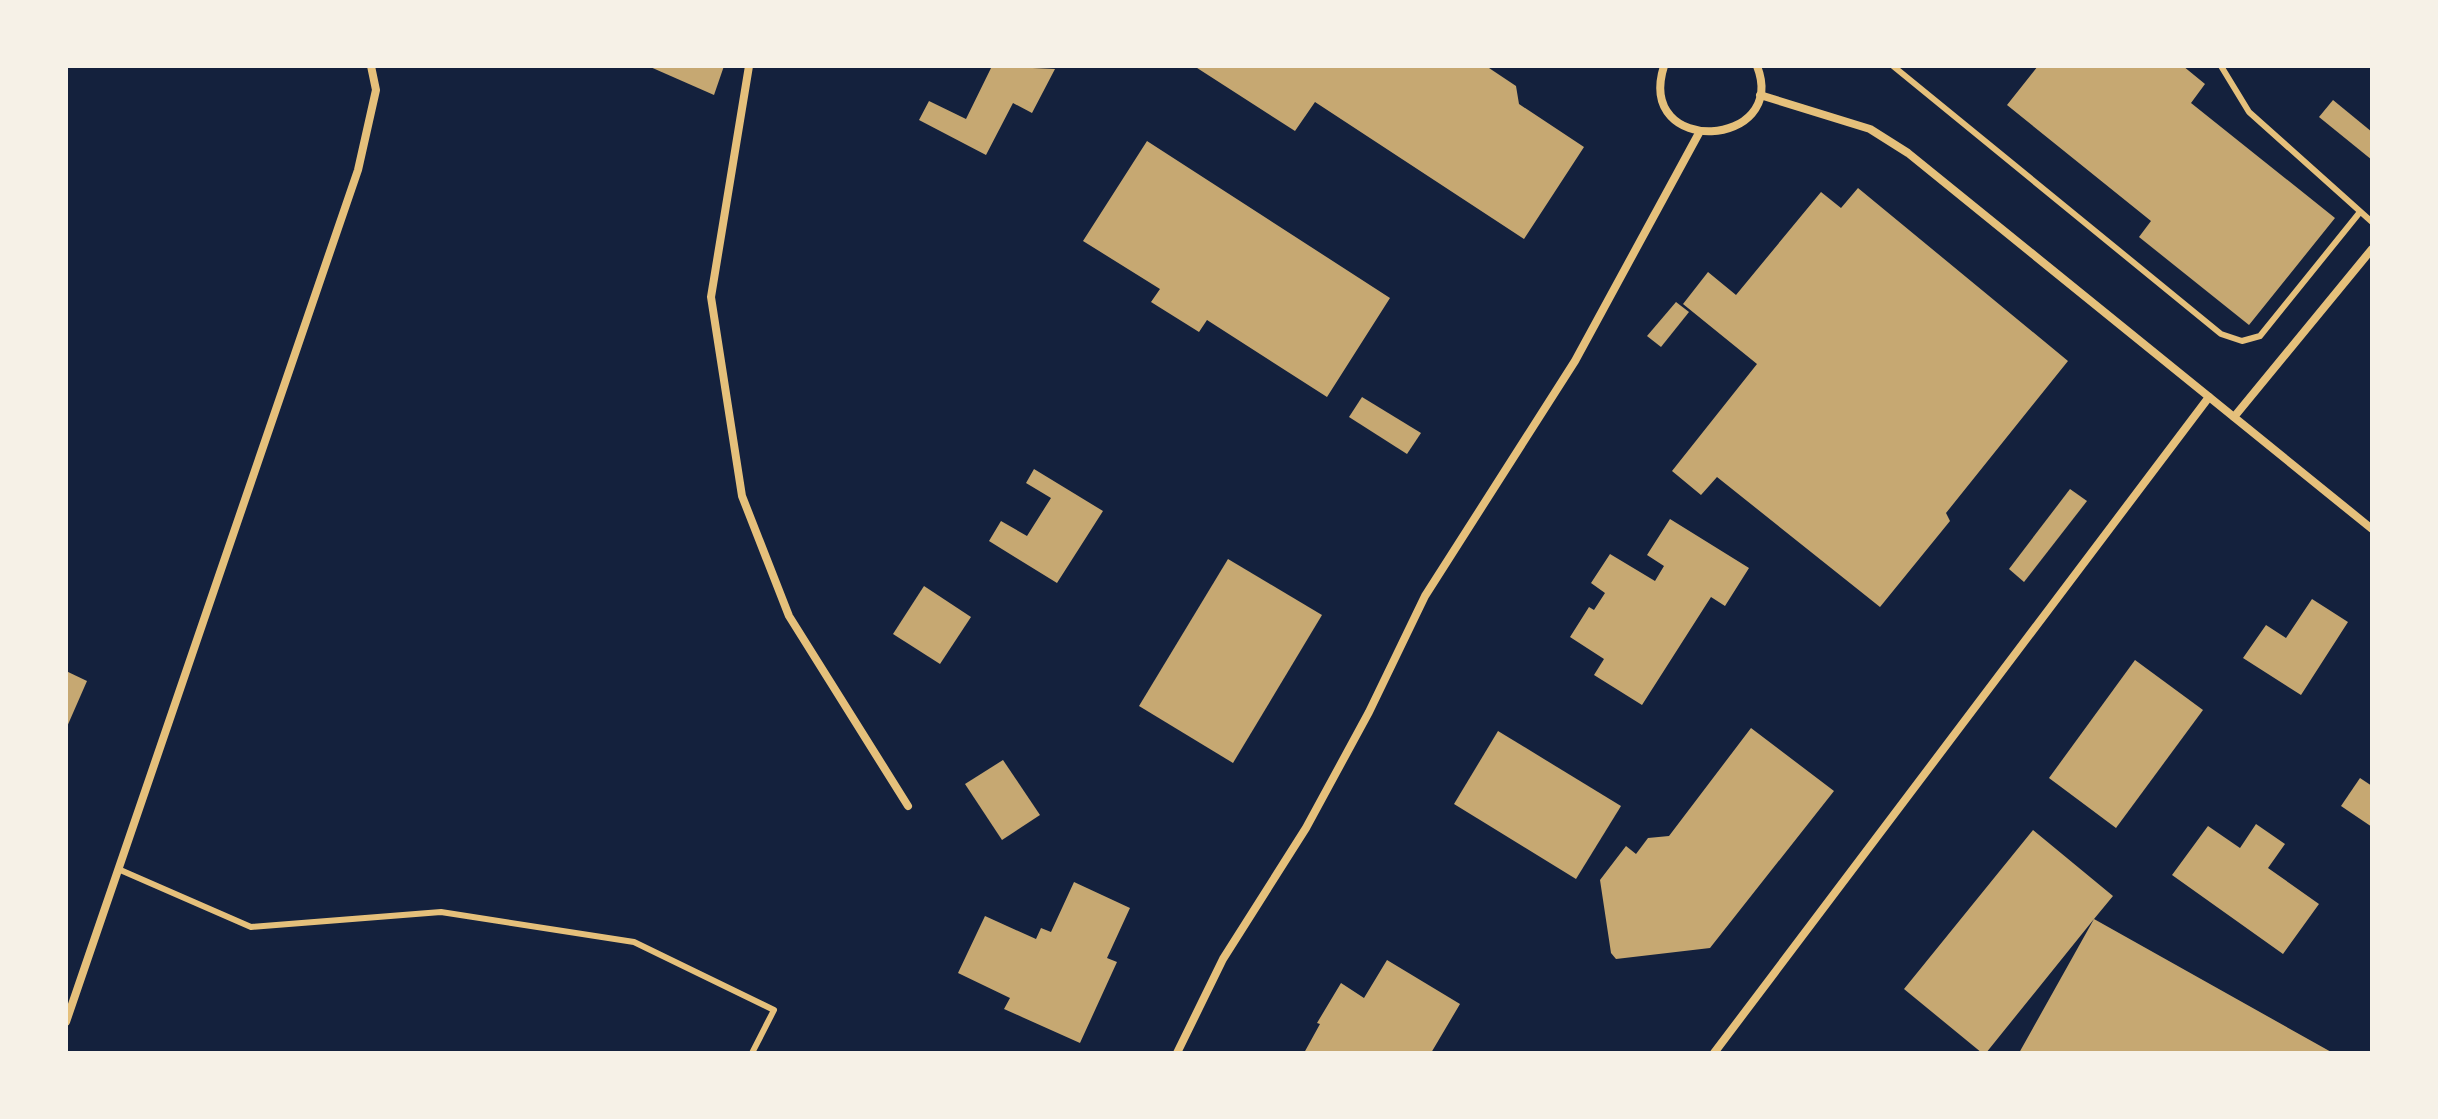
<svg xmlns="http://www.w3.org/2000/svg" width="2438" height="1119" viewBox="0 0 2438 1119" font-family="'DM Sans',sans-serif">
<rect width="100%" height="100%" fill="#14213d"/>
<!-- building -->
<g fill="#c6a872">
<path d="M648,66H724L714,95Z"/>
<path d="M992,66L1055,69L1032,113L1013,103L986,155L919,120L929,101L966,119Z"/>
<path d="M1194,66H1486L1516,86L1519,104L1584,147L1524,239L1315,102L1295,131Z"/>
<path d="M2038,66H2183L2205,84L2191,103L2335,218L2249,325L2139,237L2151,221L2007,105Z"/>
<path d="M2333,100L2372,132V160L2319,117Z"/>
<path d="M1147,141L1390,298L1327,397L1207,320L1199,332L1151,302L1160,289L1083,241Z"/>
<path d="M1858,188L2068,361L1946,513L1950,521L1880,607L1717,477L1701,495L1672,471L1757,364L1683,304L1708,272L1736,295L1821,192L1841,208Z"/>
<path d="M1676,302L1689,312L1661,347L1647,336Z"/>
<path d="M1362,397L1421,433L1407,454L1349,417Z"/>
<path d="M1034,469L1103,511L1057,583L989,541L1001,521L1027,536L1051,498L1026,483Z"/>
<path d="M2070,489L2087,501L2024,582L2009,569Z"/>
<path d="M1670,519L1749,568L1725,606L1711,597L1642,705L1594,675L1604,659L1570,637L1589,607L1594,610L1605,593L1591,583L1610,554L1655,581L1664,566L1647,555Z"/>
<path d="M1228,559L1322,615L1233,763L1139,706Z"/>
<path d="M924,586L971,617L940,664L893,634Z"/>
<path d="M2312,599L2348,622L2301,695L2243,658L2266,625L2286,638Z"/>
<path d="M2135,660L2203,710L2116,828L2049,778Z"/>
<path d="M66,671L87,681L66,729Z"/>
<path d="M1751,728L1834,791L1710,948L1616,959L1611,953L1600,880L1626,846L1636,854L1648,838L1669,836Z"/>
<path d="M1498,731L1621,806L1576,879L1454,804Z"/>
<path d="M1003,760L1040,815L1002,840L965,784Z"/>
<path d="M2360,778L2372,786V827L2341,806Z"/>
<path d="M2256,824L2285,844L2268,868L2319,904L2283,954L2172,875L2208,826L2240,848Z"/>
<path d="M2033,830L2113,896L2094,919L2333,1053H2019L2094,919L1986,1053H1982L1904,989Z"/>
<path d="M1074,882L1130,908L1107,958L1117,962L1080,1043L1004,1009L1010,998L958,973L985,916L1036,939L1041,928L1051,932Z"/>
<path d="M1387,960L1460,1004L1431,1053H1304L1320,1024L1317,1023L1341,983L1364,998Z"/>
</g>
<g fill="none" stroke-linecap="round" stroke-linejoin="round">
<!-- service -->
<g stroke="#e5c07b" stroke-width="6">
<path d="M1893,66L2221,334L2242,341L2260,336L2360,212"/>
<path d="M2221,66L2249,112L2372,222"/>
<path d="M118,869L251,927L441,912L634,942L774,1010L752,1053"/>
</g>
<!-- minor -->
<g stroke="#e5c07b" stroke-width="8">
<path d="M749,66L711,297L742,496L789,616L908,806"/>
<path d="M1664,66C1635,158 1789,148 1757,66"/>
<path d="M1760,95L1870,129L1908,153L2372,529"/>
<path d="M2234,417L2372,249"/>
<path d="M66,1022L358,170L376,90L371,66"/>
<path d="M1177,1053L1223,959L1306,828L1369,712L1425,596L1575,361L1699,133"/>
<path d="M1714,1053L2209,397"/>
</g>
</g>
<!-- border -->
<rect width="2438" height="1119" fill="none" stroke="#f6f1e7" stroke-width="136"/>
</svg>
